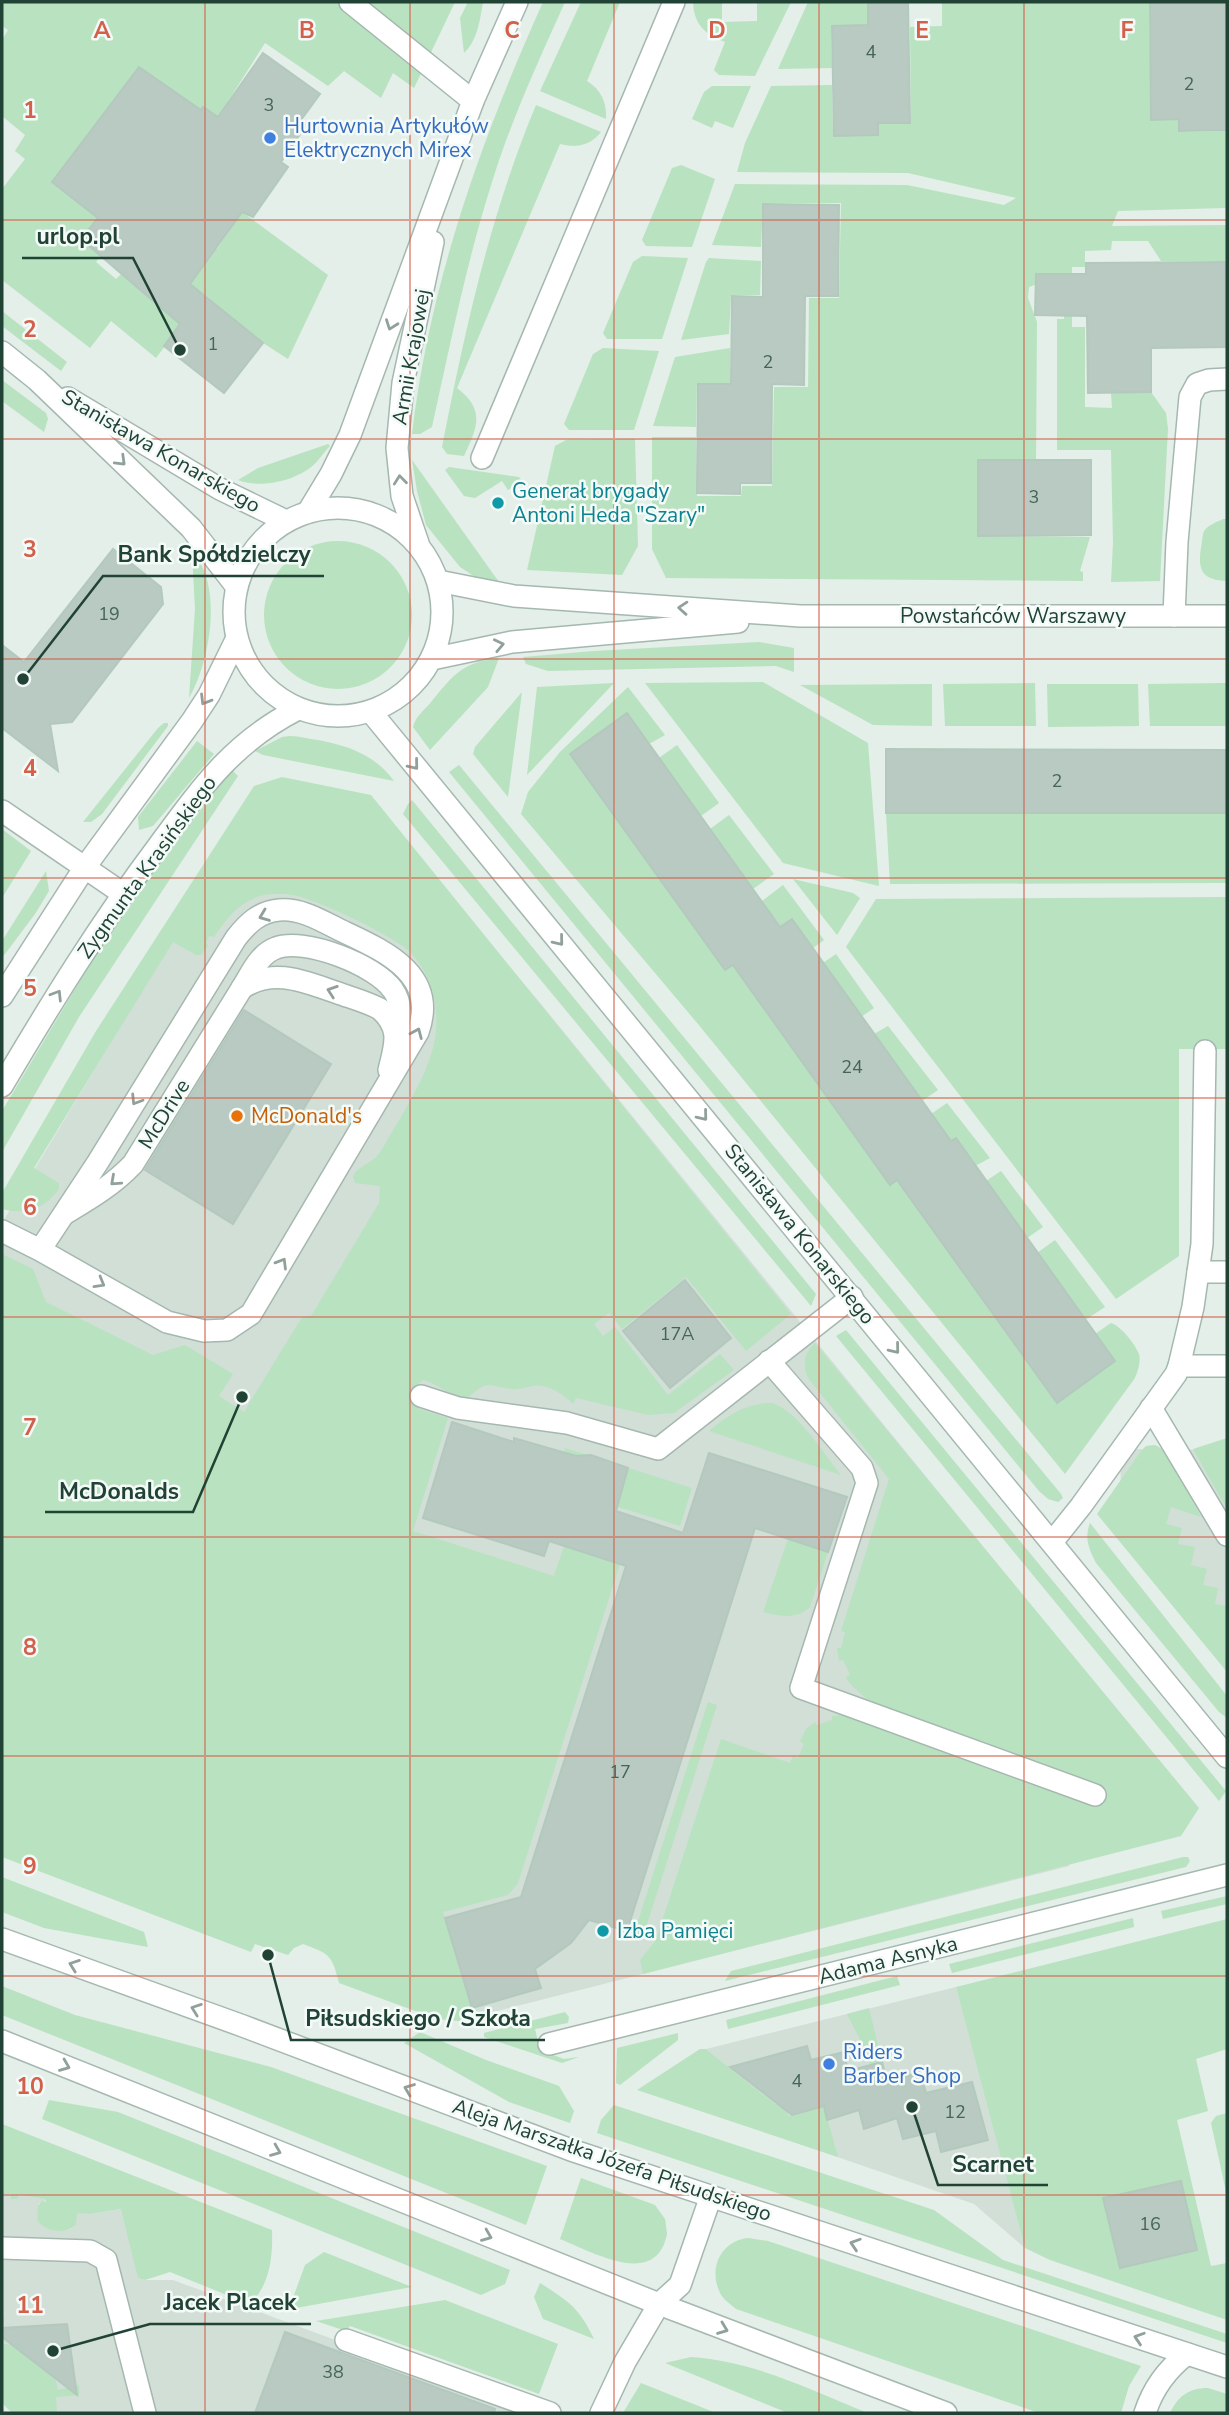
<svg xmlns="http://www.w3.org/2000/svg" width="1229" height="2415" viewBox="0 0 1229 2415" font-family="'Nunito Sans',sans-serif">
<rect width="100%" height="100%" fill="#e3efe8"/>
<!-- built -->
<g fill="#d1dfd7">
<path d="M419,859L541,1004L1126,1722L1069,1866L458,2021L2,1335V1223L217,867Z"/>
<path d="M1120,1449L1227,1450V1663L1122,1532Z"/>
<path d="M956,1987L982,2082L1025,2248L974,2204L785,2139L764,2095L706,2049Z"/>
<path d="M2,2180L45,2199V2203H39L37,2220L57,2231L71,2229L76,2225V2212L91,2214L122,2209L139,2278L145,2280H173L533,2413H14L2,2401Z"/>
</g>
<!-- green -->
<g fill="#b9e2c0" fill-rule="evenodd">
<path d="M2,2H455L414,88L393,73L381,98L344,71L328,86L265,43L218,117L203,107L181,223L217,249L242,212L328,275L288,359L263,343L204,294L156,358L111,321L90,348L2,280V189L25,159L15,151L25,135L2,116V40L8,30L2,26ZM103,212L197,289L121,274L116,279L96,262L101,255Z"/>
<path d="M468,2H483C480,19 478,40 464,53L460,18Z"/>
<path d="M543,2H565C539,60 512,118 493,179C467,260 450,345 432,427L420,434H412C430,282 481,140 543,2Z"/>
<path d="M581,2H620L587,81C601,90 607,102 606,119L540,91Z"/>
<path d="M693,2H722V22L757,21V2H791L755,76L719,75L714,70L725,42C705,34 694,25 693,2Z"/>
<path d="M808,2H867V25L831,26L832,68L778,69Z"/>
<path d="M942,2H1149L1151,120H1178V132L1226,131L1227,210L1225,208L1118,211L1112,226L1227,225V261H1161L1148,241H1112L1111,250L1085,251V267H1072V327H1085V407L1112,408L1111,393L1151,392L1166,413L1168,429L1160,581L1111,582L1113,543L1111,450H1057V319H1064V274H1058L1054,278L1029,287L1028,298L1037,322L1036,459L978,461V536L1090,537L1080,571L1083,572V581L666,578L652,549V437H696L697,496H741L742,486H772L774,387H808L809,298H839L841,203H763L761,247L712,245L735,184L907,185L1004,205L1016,198L908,173L737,172L745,143L771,86L832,85L833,136H878L879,124H911L910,27L942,26Z"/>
<path d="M712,86H751L733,128L715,121L712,128L692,119L704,92Z"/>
<path d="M536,105L601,132C590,146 576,148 560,144L457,388C486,410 477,428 464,456L447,454L442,447C465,330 490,215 536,105Z"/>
<path d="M681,165L715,179L692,247L646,246L642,240L672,168Z"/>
<path d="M642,256L688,258L662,339H607L603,333L633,262Z"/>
<path d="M709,258L761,261L760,295H731L729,334L681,340L706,262Z"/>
<path d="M2,311L67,362L61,371L2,326Z"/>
<path d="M603,348L659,351L634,430H569L564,424L593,354Z"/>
<path d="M730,348V383H697L696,427L653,426L675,357Z"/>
<path d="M2,380L46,413L48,419L44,432L2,401Z"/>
<path d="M635,439L638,546L622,575L527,570L555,446L566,440Z"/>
<path d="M328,444L330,446C322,454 317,464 307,470C289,482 259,488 238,480L258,468Z"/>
<path d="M412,460L499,582L475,577L460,567L426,525L417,491Z"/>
<path d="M449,467L519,477L522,481L508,490L502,481L475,498L464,496L445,470Z"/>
<path d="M1223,519H1227V581C1204,580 1197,572 1201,548C1202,543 1202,536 1204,531C1208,525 1217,522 1223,519Z"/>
<circle cx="338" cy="615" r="74"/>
<path d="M192,552C224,584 210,663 189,698L195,609Z"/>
<path d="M759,642L794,648V672L776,666L548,671L526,664L523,657L594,651Z"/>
<path d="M499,658L488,687L430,750L413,727C417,714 424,711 432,701C453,675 463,662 499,658Z"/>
<path d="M763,682L868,743L879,886L783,863L645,683Z"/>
<path d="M614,683L527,775L537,687Z"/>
<path d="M1035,683L1036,726H945L943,684Z"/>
<path d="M1227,683V726H1150L1148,684Z"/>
<path d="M932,684V726L873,725L800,685Z"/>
<path d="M1047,684H1138L1139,726L1048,727Z"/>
<path d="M628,687L665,735L649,744L627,713L570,754L725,970L733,965L890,1185L897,1180L1056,1403L1115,1361L1095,1334L1111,1323C1121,1326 1135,1344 1139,1354C1141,1361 1138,1371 1135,1378L1065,1474L698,1024L521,814L528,792L560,752Z"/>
<path d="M522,692L508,797L473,754L475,747Z"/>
<path d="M164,723H168V726L102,814L91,822H83L158,728Z"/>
<path d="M290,736C300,736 308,739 318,740C349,746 375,755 394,781L263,755L255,751L282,737Z"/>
<path d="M197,741L214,754L153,826L139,830L138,817Z"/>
<path d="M677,745L719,803L701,816L659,758Z"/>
<path d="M459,765L1061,1494L1063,1498L1058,1502L1048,1499L1039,1491L449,772Z"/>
<path d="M232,770L238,776L79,1017L2,1152V1111L99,949L139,889Z"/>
<path d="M282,777L371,795L791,1314L746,1351L686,1277L622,1329L609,1313L594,1324L603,1336L615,1327L668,1395L720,1354L734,1370L674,1413L648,1415L576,1398L573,1404C564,1395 547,1383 534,1386C526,1387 519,1390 511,1389C484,1385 490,1379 466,1399C449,1396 439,1384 423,1380L415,1387L419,1409L448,1418L413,1531L554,1576L564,1546L620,1564L518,1883L508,1895L443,1912L463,1982H465L472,2008L477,2016L458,2021L437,2019L339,1983C332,1955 330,1954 303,1944L294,1948L288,1955L255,1944L251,1952L2,1857V1254L33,1269L46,1302L153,1355L185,1345L233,1374L219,1396L244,1412L302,1317L311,1316L379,1203L380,1186L355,1183L353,1176C358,1166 370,1164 377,1156C384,1148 388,1137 394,1129C411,1100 432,1066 436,1032C439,1004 431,974 411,953C396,937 320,901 297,896C285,893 272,893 260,896C238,903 226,919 214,937L209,936L206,942L208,946L201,955H196L173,942L34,1168L59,1183V1189C45,1209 25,1215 2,1209V1193L96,1031L254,786Z"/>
<path d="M412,800L816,1294L811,1306L403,814L408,804Z"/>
<path d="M886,813H1227V883L890,884Z"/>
<path d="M729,815L774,874L753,889L710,829Z"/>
<path d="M2,829L31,851L2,898Z"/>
<path d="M46,871L49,891L35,914L2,958V941Z"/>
<path d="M793,879L853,893L860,898L837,935Z"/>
<path d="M783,885L824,940L813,948L792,919L781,927L762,901Z"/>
<path d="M1227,897V1049H1179V1256L1116,1299L846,947L876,899Z"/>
<path d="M836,954L874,1008L861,1017L823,963Z"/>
<path d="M888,1026L938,1090L922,1101L874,1034Z"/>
<path d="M947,1103L990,1158L975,1166L951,1141L931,1114Z"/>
<path d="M1001,1171L1043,1227L1027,1238L986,1181Z"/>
<path d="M1055,1240L1105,1307L1085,1320L1037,1253Z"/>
<path d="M846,1330L1226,1791L1219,1801L836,1336Z"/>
<path d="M815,1343L1199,1808L1181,1836L643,1974L640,1960L656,1940L721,1739L790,1763L793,1756L798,1758L804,1744L800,1741L806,1729L815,1722L817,1725L832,1720V1716L841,1715L1091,1806L1100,1784L870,1702L852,1686L846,1678L850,1674L843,1660L839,1661L837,1648H841L845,1632L841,1631L889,1479L808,1378C802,1364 804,1353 815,1343Z"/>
<path d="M772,1403C797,1410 824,1454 841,1475L709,1431C727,1416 747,1402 772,1403Z"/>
<path d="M1227,1438V1509L1193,1449Z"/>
<path d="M1155,1445C1174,1452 1191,1498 1201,1517L1171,1507L1166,1524L1182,1528L1178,1544L1195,1547L1191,1565L1207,1569L1203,1585L1218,1588L1215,1604L1227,1606V1672L1097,1514L1141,1451L1146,1446Z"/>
<path d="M565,1448L692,1488L680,1526L570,1492L554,1482Z"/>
<path d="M1090,1523L1227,1696V1718L1219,1712L1096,1563C1089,1549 1084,1539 1090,1523Z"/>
<path d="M788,1539L828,1552L810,1607C796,1620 780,1616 763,1612Z"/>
<path d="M708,1702L717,1705L647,1924L639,1938L632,1940Z"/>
<path d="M1183,1857H1188L1190,1861L1186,1867L725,1981L731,1971Z"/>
<path d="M2,1877L144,1932L148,1947L44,1928L2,1912Z"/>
<path d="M1227,1896V1904L1163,1919L1161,1911Z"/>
<path d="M1133,1918L1134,1927L952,1973L949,1964Z"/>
<path d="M1227,1919V2049L1196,2059L1208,2111L1177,2120L1211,2266L1227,2263V2320L1050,2260L1025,2248L956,1987Z"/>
<path d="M897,1976L900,1985L728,2029L726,2020Z"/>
<path d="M2,1986L75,2015L271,2067L547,2166L526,2225L2,2015Z"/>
<path d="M869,2008L882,2062L870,2065L865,2049L847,2014Z"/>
<path d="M565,2012L569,2017L568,2023L535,2029L540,2050L564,2059L579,2057L562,2063L484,2037V2033Z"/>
<path d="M420,2032L486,2060L559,2086L574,2111L570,2123L509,2102L404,2043Z"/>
<path d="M678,2033V2040L620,2085L616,2083L617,2048Z"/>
<path d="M700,2049H706L775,2104L784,2102L788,2116L824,2107L838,2157L637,2090Z"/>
<path d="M49,2100L118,2112L510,2270L505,2284L481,2295L42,2119Z"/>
<path d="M614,2105L934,2210L1003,2260L1227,2334V2343L597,2133L601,2120Z"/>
<path d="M1227,2113V2196L1211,2123L1216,2116Z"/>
<path d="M2,2124L272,2230C273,2256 270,2287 249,2304L170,2272L145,2280L138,2278L121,2209L91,2214L77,2213L76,2225C64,2235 46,2232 37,2220L38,2206L42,2201L46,2202L45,2199L18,2194V2199H11V2194H2Z"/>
<path d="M581,2178L655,2205L665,2219L667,2234C656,2290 591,2251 560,2239Z"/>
<path d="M748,2238L768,2241L1141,2366L1129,2386L1121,2413H1039L736,2309C730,2304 723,2299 720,2293C708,2268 721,2241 748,2238Z"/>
<path d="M324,2252L412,2287L296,2308L290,2306L305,2265Z"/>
<path d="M540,2283C568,2301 579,2307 594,2339L543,2319L534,2297Z"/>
<path d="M445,2300L558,2344L539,2394L350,2326L346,2331L316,2321Z"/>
<path d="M2,2317H4L3,2344L32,2346L33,2328L41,2325L40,2342L31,2359L44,2369L52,2358L71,2354L72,2359L52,2364L58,2390L79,2385V2395L56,2397L57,2413H12L2,2403Z"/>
<path d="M691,2357C754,2361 811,2390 868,2413H788L665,2363Z"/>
<path d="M641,2383L716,2413H623Z"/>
<path d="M1208,2388L1227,2394V2413H1170C1178,2396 1189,2388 1208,2388Z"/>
</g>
<!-- building -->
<g fill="#b8cac1" stroke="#b4c9be" stroke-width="2">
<path d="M868,2H908L910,123H878V135L834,136L832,26L868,25Z"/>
<path d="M1150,2H1226L1227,130L1179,131V119L1151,120Z"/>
<path d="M263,53L320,94L301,120L307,124L281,162L288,167L253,217L242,212L190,284L263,343L224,393L164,346L180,324L81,239L98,218L52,182L139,67L201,110L203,107L218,117Z"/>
<path d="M763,204L839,205L838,296H805L804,385L772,384L771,483H740V494L697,493L698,384H731L732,296L763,297Z"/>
<path d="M1227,262V347L1151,348V392L1088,393L1087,316L1035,315L1036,274H1086V263Z"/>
<path d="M978,460H1091V535L978,536Z"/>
<path d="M113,549L161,587L163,604L72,722L50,724L58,771L2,728V645L24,662Z"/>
<path d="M627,713L780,927L792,919L951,1141L956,1138L1115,1361L1057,1403L897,1180L890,1185L733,965L725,970L570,754Z"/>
<path d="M886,749L1227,750V813H886Z"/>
<path d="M244,1010L331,1064L233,1224L145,1170Z"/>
<path d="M685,1280L731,1338L670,1388L623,1331Z"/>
<path d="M452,1422L514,1442V1438L576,1456L591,1455L628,1468L616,1511L683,1533L709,1453L847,1497L828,1552L755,1528L627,1931L589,1920L571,1943L535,1969L541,1988L472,2008L445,1918L521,1897L626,1566L549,1541L544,1556L423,1518Z"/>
<path d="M807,2046L811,2060L844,2052L848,2071L882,2062L887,2082L920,2072L926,2093L972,2082L988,2140L941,2152L936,2131L903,2139L897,2118L864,2129L859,2110L827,2120L824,2106L792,2115L730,2067Z"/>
<path d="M1181,2181L1197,2250L1120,2268L1103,2198Z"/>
<path d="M67,2324L77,2395L2,2337V2328Z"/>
<path d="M285,2332L495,2409L494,2413H255Z"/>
</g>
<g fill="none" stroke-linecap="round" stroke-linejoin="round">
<defs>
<g id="minor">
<path d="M350,2L473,101"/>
<path d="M2,352L37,380L191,528L236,586"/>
<path d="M68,398L220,489L286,521"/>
<path d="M482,458L674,2"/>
<circle cx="338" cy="612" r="104"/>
<path d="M308,512L331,474L350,435L473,101L517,2"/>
<path d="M418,543L402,496L397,448L403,383L433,242"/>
<path d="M438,581L514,596L800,616H1227"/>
<path d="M1174,616L1177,542L1190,397L1197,384L1209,380L1227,379"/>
<path d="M432,659L512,642L738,622"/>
<path d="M371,712L1227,1757"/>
<path d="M2,811L122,893"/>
<path d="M242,988C251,974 259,954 276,948C304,937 376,965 393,990C403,1004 400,1020 397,1036"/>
<path d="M2,996L85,867L192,721L209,695L236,640"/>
<path d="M2,1086C51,1003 101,922 159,845C201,788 233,742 298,709"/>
<path d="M66,1213C91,1198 113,1185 133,1164L242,988C274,967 305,982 338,993C352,998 367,1002 380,1009C402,1029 395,1045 389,1070"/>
<path d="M2,1231L40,1250L167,1322L204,1331L227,1330L251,1314L418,1032C439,973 382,950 340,930C322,921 301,908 279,910C259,912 248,923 236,938L98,1162L40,1250"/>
<path d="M1198,1272H1227"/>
<path d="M769,1361L862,1468L867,1483L801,1688L1095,1795"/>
<path d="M1179,1366H1227"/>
<path d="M421,1396L458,1408L567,1423L658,1449L852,1297"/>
<path d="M1151,1408L1227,1535"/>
<path d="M1053,1541L1081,1506L1176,1374L1179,1366L1193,1307L1202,1244L1205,1051"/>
<path d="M2,1939L243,2026L571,2150L1227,2367"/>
<path d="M2,2041L659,2304L946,2413"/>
<path d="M549,2044L1227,1875"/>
<path d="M2,2248L90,2251L106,2260L145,2413"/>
<path d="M346,2340L550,2413"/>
<path d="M601,2413L625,2362L659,2304L680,2285L711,2196"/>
<path d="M1145,2413C1153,2388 1166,2370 1187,2354"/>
</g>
</defs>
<!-- minor casing -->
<use href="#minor" stroke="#a5b8af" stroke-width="24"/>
<!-- minor -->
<use href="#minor" stroke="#fff" stroke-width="21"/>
</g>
<!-- one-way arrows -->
<defs><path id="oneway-chevron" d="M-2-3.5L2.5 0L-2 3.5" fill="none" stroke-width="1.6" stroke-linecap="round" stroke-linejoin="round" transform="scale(1.75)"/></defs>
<g stroke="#90a19a">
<use href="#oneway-chevron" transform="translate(391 325) rotate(110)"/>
<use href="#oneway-chevron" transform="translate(121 461) rotate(44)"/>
<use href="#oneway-chevron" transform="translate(400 480) rotate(-96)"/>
<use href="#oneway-chevron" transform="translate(683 608) rotate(-176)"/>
<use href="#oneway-chevron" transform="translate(499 645) rotate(-12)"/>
<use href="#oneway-chevron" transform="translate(205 700) rotate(121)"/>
<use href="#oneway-chevron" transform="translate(414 765) rotate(51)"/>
<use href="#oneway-chevron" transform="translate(264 916) rotate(159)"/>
<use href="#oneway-chevron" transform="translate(559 941) rotate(51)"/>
<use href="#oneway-chevron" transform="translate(332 991) rotate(-161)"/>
<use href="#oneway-chevron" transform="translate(57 995) rotate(-58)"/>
<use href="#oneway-chevron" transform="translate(417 1033) rotate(-67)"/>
<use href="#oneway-chevron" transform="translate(136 1100) rotate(122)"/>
<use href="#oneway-chevron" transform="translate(703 1116) rotate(51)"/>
<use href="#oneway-chevron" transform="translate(115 1181) rotate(138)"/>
<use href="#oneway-chevron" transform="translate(282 1263) rotate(-59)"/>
<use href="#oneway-chevron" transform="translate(100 1283) rotate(30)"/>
<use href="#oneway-chevron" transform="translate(895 1349) rotate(51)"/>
<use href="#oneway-chevron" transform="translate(74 1965) rotate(-160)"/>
<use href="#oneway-chevron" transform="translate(196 2009) rotate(-160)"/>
<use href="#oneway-chevron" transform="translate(65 2066) rotate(22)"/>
<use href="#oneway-chevron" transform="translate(409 2089) rotate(-159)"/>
<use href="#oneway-chevron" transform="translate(276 2151) rotate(22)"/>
<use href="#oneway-chevron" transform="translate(487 2236) rotate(22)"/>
<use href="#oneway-chevron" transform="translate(855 2244) rotate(-162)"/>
<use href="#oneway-chevron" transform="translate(723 2329) rotate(21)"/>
<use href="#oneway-chevron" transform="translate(1139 2338) rotate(-162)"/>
</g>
<!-- grid -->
<path fill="none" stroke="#d2604b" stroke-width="2" stroke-opacity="0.55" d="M205,2V2413M410,2V2413M614,2V2413M819,2V2413M1024,2V2413M2,220H1227M2,439H1227M2,659H1227M2,878H1227M2,1098H1227M2,1317H1227M2,1537H1227M2,1756H1227M2,1976H1227M2,2195H1227"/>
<!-- markers -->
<g fill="#3f7fe0" stroke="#f4faf7" stroke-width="2.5">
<circle cx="270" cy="138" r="7"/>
<circle cx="829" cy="2064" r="7"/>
</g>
<g fill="#0f9aa8" stroke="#f4faf7" stroke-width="2.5">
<circle cx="498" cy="503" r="7"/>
<circle cx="603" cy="1931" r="7"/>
</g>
<circle fill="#e8710a" stroke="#f4faf7" stroke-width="2.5" cx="237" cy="1116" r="7"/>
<g text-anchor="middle" stroke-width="5" stroke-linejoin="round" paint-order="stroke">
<!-- number labels -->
<g font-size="18" fill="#466558">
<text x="871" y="58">4</text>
<text x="1189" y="90">2</text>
<text x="269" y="111">3</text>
<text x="213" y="350">1</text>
<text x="768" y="368">2</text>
<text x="1034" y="503">3</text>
<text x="109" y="620">19</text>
<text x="1057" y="787">2</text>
<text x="852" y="1073">24</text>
<text x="677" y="1340">17A</text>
<text x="620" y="1778">17</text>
<text x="797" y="2087">4</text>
<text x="955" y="2118">12</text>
<text x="1150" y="2230">16</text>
<text x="333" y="2378">38</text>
</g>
<!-- shop labels -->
<g font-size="21" fill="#366cbe" stroke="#f4faf7" text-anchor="start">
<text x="284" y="133">Hurtownia Artykułów<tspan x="284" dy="24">Elektrycznych Mirex</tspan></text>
<text x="843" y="2059">Riders<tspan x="843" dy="24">Barber Shop</tspan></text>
</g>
<!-- street labels -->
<g font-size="21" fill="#204335" stroke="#f4faf7">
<text transform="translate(411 357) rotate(-80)" y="7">Armii Krajowej</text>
<text transform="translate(161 451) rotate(30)" y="7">Stanisława Konarskiego</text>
<text x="1013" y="623">Powstańców Warszawy</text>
<text transform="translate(147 867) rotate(-54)" y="7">Zygmunta Krasińskiego</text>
<text transform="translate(164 1114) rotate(-58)" y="7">McDrive</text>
<text transform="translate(800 1234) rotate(51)" y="7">Stanisława Konarskiego</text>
<text transform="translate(888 1960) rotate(-14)" y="7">Adama Asnyka</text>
<text transform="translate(612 2160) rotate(19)" y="7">Aleja Marszałka Józefa Piłsudskiego</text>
</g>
<!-- culture labels -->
<g font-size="21" fill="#0d838f" stroke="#f4faf7" text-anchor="start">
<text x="512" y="498">Generał brygady<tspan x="512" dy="24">Antoni Heda "Szary"</tspan></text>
<text x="617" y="1938">Izba Pamięci</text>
</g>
<!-- food labels -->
<g font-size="21" fill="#c56008" stroke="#f4faf7" text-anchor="start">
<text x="251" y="1123">McDonald's</text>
</g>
</g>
<g font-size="23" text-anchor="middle" font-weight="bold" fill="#d2604b" stroke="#f4faf7" stroke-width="5" stroke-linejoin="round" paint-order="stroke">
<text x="102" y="38">A</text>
<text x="307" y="38">B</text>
<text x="512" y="38">C</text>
<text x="717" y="38">D</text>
<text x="922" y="38">E</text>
<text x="1127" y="38">F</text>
<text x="30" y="118">1</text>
<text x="30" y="337">2</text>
<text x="30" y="557">3</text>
<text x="30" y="776">4</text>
<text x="30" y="996">5</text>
<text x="30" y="1215">6</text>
<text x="30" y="1435">7</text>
<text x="30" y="1655">8</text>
<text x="30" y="1874">9</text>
<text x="30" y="2094">10</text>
<text x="30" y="2313">11</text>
</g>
<!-- callouts -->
<path fill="none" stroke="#204335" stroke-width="2.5" d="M180 350L133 258H22M23 679L103 576H324M242 1397L193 1512H45M268 1955L291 2040H545M912 2107L938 2185H1048M53 2351L150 2324H311"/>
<g fill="#204335" stroke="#f4faf7" stroke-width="2.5">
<circle cx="180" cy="350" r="7"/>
<circle cx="23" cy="679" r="7"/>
<circle cx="242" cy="1397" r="7"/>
<circle cx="268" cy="1955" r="7"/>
<circle cx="912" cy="2107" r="7"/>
<circle cx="53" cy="2351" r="7"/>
</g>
<g font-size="23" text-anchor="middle" font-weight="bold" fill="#204335" stroke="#f4faf7" stroke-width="5" stroke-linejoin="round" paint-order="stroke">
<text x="78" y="244">urlop.pl</text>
<text x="214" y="562">Bank Spółdzielczy</text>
<text x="119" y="1499">McDonalds</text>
<text x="418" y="2026">Piłsudskiego / Szkoła</text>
<text x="993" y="2172">Scarnet</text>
<text x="230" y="2310">Jacek Placek</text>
</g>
<!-- border -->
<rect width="1229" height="2415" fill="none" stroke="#204335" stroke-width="7"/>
</svg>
